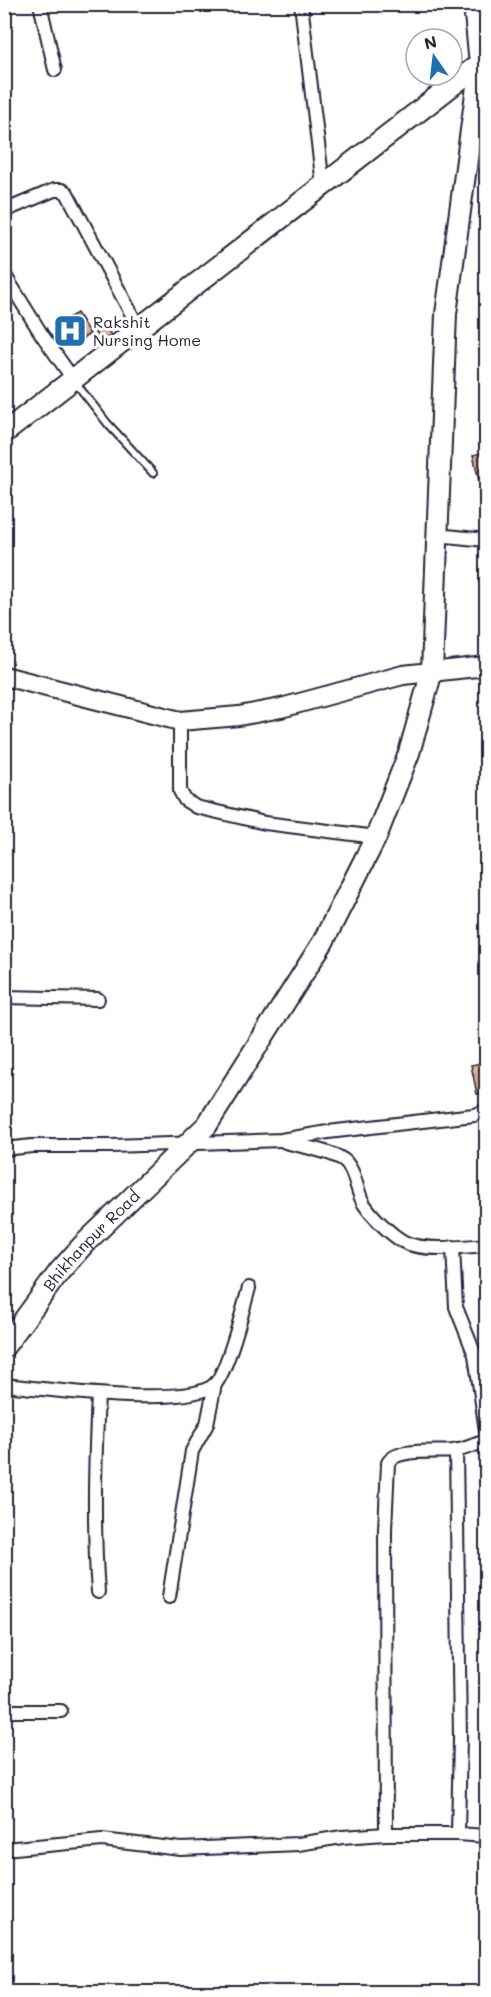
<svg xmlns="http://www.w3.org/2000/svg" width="491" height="1997" viewBox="0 0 491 1997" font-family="Mali,sans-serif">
<defs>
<pattern id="building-cross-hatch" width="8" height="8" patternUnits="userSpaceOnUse" patternTransform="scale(1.5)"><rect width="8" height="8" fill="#e1b792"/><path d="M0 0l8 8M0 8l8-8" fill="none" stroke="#c19d7f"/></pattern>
</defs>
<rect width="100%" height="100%" fill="#fff"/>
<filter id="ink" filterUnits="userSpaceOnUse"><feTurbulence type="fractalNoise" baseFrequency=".0167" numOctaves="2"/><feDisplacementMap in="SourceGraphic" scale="12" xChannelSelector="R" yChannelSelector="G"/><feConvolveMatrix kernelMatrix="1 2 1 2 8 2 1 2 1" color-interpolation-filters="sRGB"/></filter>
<g filter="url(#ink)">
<!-- building -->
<g fill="url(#building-cross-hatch)" stroke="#22223b" stroke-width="1.5">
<path d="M77,313L90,334L70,347L56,325Z"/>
<path d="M103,322L111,335L101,343L92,328Z"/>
<path d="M486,452V493L482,494L473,455Z"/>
<path d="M486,1062V1092L477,1094L471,1065Z"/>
</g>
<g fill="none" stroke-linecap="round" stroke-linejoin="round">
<defs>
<path id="lane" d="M75,382L108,424L153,473"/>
<g id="street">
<path d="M40,4L55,70"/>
<path d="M301,4L323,185"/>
<path d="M4,211L54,190H62L67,193L139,328"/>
<path d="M4,274L42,335L73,379"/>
<path d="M437,535L486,540"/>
<path d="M180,721V791L185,800L196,807L265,823L376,837"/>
<path d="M4,997L98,999"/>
<path d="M285,1142C300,1146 336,1152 346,1162C356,1173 356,1191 364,1204C372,1216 391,1235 404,1242C424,1252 464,1247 486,1245"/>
<path d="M4,1149L32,1146H112L281,1140L328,1132L474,1115L486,1111"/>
<path d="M453,1247L456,1307L475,1355L486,1431"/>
<path d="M4,1385C42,1388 192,1410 216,1383C228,1368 243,1309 249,1288"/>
<path d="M98,1395C95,1461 93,1526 98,1592"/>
<path d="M456,1450L460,1737L458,1834"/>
<path d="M169,1597L192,1451L207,1424L215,1384"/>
<path d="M4,1711H61"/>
<path d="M386,1834L385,1530L388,1463C396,1447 438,1453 455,1451C465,1449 476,1444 486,1441"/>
<path d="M4,1849L102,1840L181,1849L298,1844L342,1837L386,1834H458L486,1836"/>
</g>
<path id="secondary" d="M4,676L180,721L239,716L281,708L403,675L486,666"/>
<g id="primary">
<path d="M4,433L486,59"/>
<path id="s1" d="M4,1347L59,1272L83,1245L207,1125L323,942L376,837L409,753L432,671L446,314L480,64L474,4"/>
</g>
</defs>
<!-- lane casing -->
<use href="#lane" stroke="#22223b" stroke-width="10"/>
<!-- street casing -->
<use href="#street" stroke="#22223b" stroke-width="16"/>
<!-- secondary casing -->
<use href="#secondary" stroke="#22223b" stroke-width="22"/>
<!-- primary casing -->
<use href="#primary" stroke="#22223b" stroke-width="24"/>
<!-- lane -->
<use href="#lane" stroke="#fff" stroke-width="6"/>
<!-- street -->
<use href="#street" stroke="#fff" stroke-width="12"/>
<!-- secondary -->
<use href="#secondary" stroke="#fff" stroke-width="18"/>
<!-- primary -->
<use href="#primary" stroke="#fff" stroke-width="20"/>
</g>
</g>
<!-- icons -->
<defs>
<symbol id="hospital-square" viewBox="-11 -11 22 22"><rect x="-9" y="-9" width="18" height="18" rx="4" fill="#1f6fb2" stroke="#fff"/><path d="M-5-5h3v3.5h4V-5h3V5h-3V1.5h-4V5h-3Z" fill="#fff"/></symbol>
</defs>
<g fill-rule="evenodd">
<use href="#hospital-square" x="51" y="312" width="38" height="38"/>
</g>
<g text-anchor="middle" stroke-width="6" stroke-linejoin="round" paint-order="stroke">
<!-- poi labels -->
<g font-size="16" fill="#22223b" stroke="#fff" text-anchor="start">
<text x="93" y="328">Rakshit<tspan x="93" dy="18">Nursing Home</tspan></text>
</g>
<!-- street labels -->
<g font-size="16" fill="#22223b" stroke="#fff">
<text dy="6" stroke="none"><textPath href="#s1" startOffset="138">Bhikhanpur Road</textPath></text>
</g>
</g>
<!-- margin -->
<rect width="491" height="1997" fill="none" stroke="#fff" stroke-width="24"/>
<rect x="12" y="12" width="467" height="1973" fill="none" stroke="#22223b" stroke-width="2" filter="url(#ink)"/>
<!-- north arrow -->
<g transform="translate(434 57) rotate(346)"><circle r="28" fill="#ffffff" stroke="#a7a7b1" stroke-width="1.5"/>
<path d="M0-4.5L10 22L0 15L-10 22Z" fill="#1f6fb2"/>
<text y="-9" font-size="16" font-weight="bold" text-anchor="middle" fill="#22223b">N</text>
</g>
</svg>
